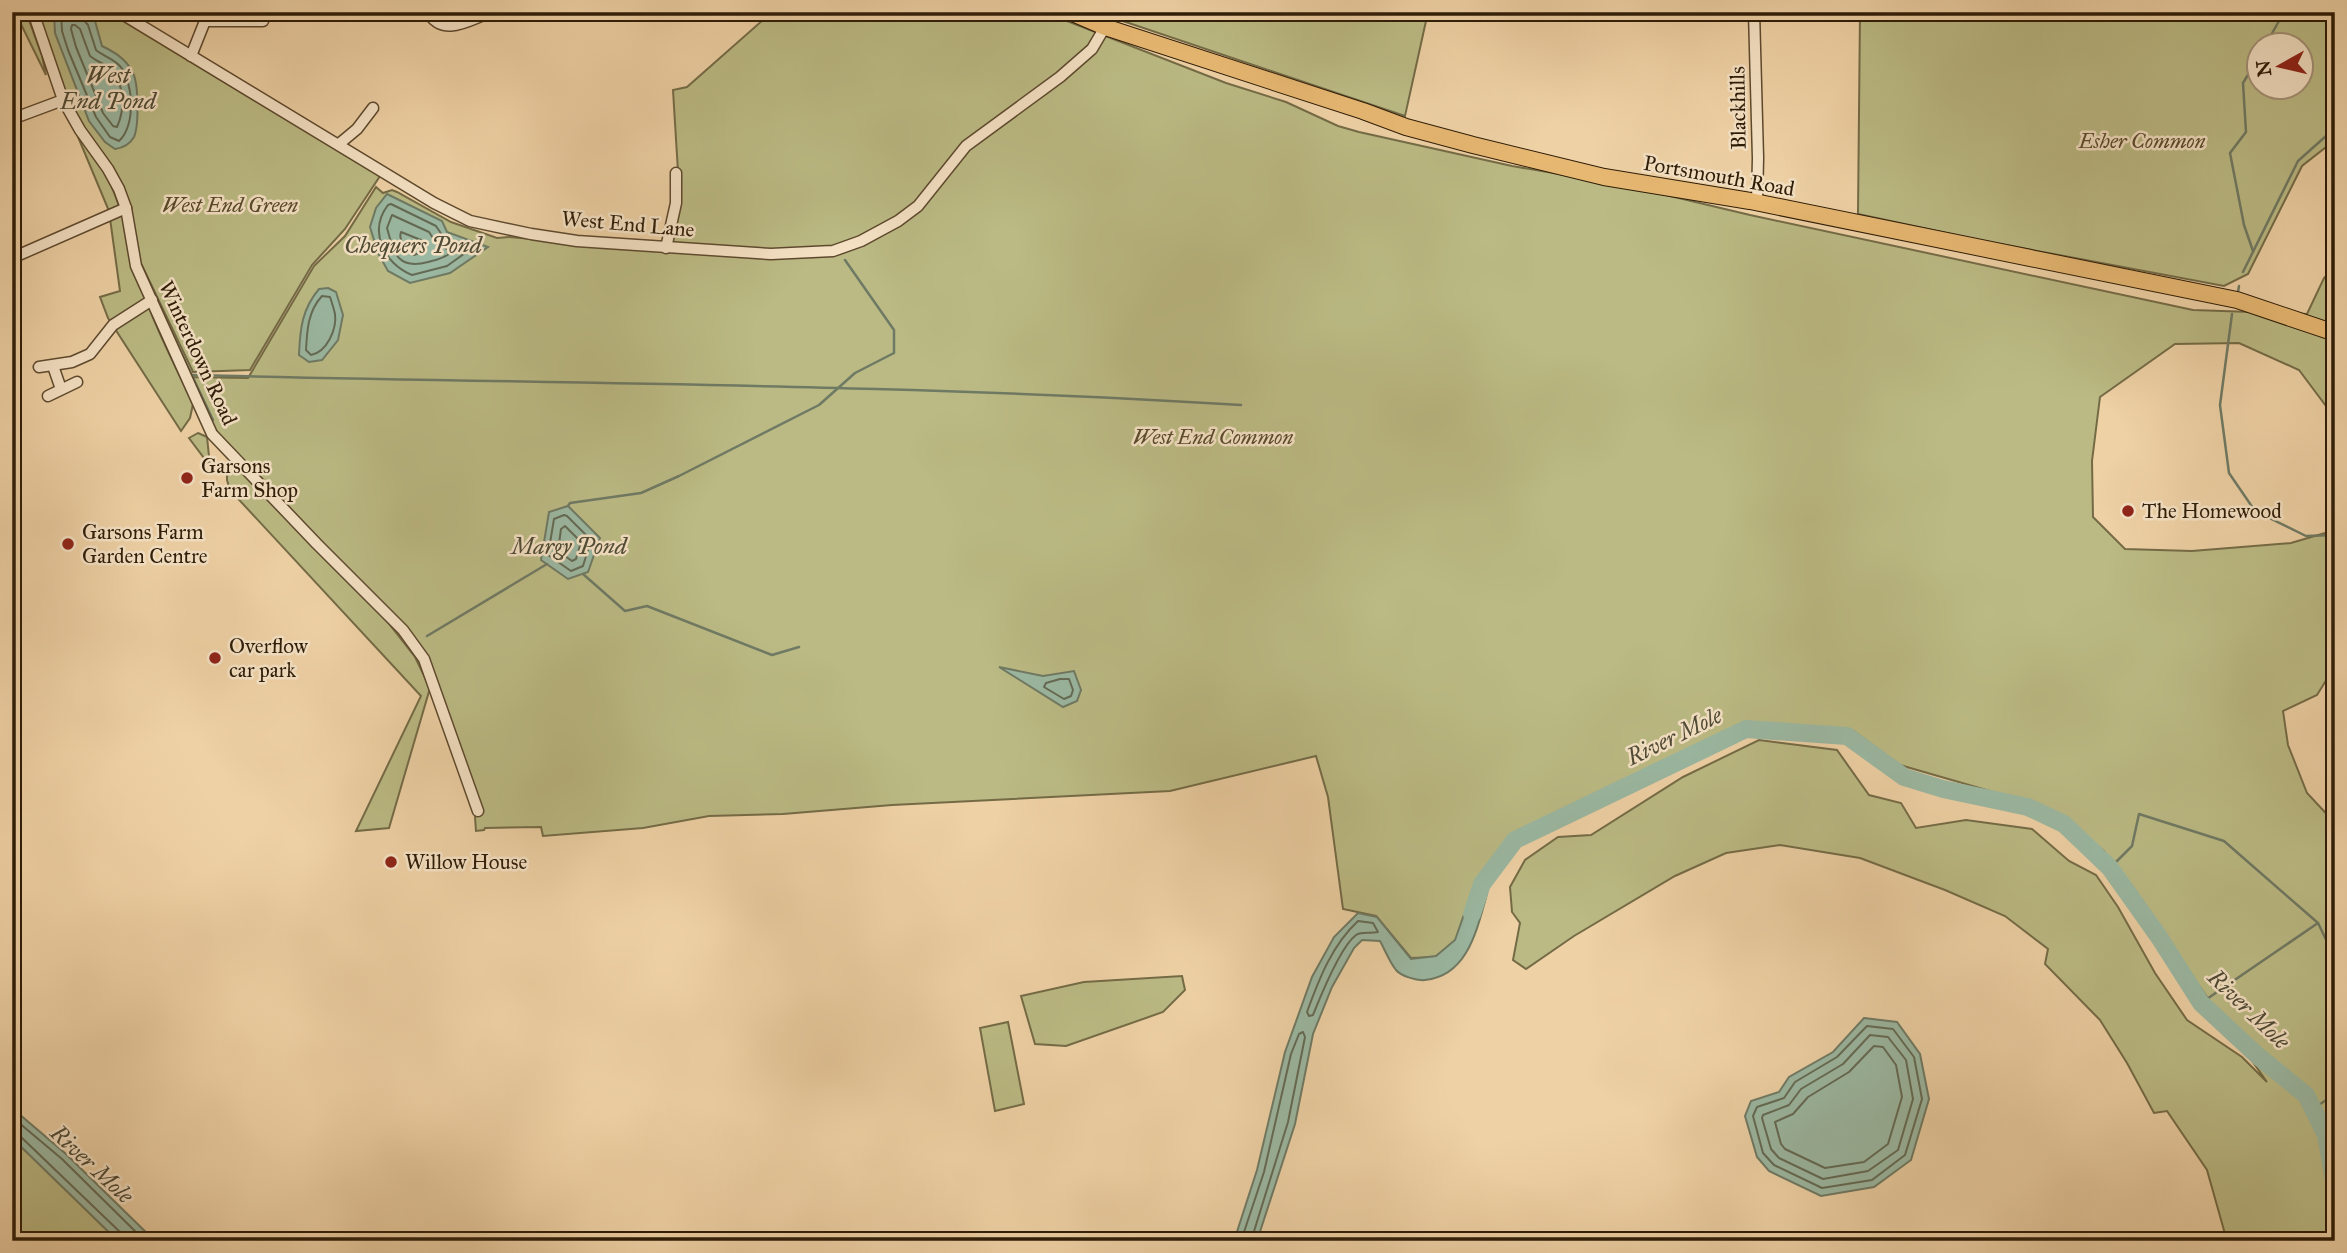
<svg xmlns="http://www.w3.org/2000/svg" width="2347" height="1253" viewBox="0 0 2347 1253" font-family="'IM FELL Great Primer',serif">
<rect width="100%" height="100%" fill="#eed1a5"/>
<filter id="stains"><feTurbulence type="fractalNoise" baseFrequency=".00286" numOctaves="4"/><feColorMatrix values="0 0 0 0 .2 0 0 0 0 .09 0 0 0 0 .02 0 0 0 .5 -.17"/></filter>
<radialGradient id="worn" r=".72"><stop offset=".6" stop-color="#630" stop-opacity="0"/><stop offset="1" stop-color="#630" stop-opacity=".3"/></radialGradient>
<!-- green -->
<g fill="#bbba84" stroke="#746b46" stroke-width="2" fill-rule="evenodd">
<path d="M15,12H26L42,56L46,75Z"/>
<path d="M37,12H108L380,176L345,229L312,265L250,370L193,372L137,255L128,207L66,100Z"/>
<path d="M767,12H1044L1226,83L1286,102L1338,126L1359,132L1512,166L1624,185L1750,215L2193,310L2307,314L2324,278L2335,266V418L2299,370L2239,343L2175,344L2100,397L2092,461L2093,517L2125,549L2192,551L2291,543L2335,530V666L2317,695L2283,711L2288,745L2307,793L2335,823V1241H2227L2207,1170L2167,1111L2154,1113L2127,1063L2100,1020L2045,964L2048,949L2005,916L1945,890L1860,858L1780,845L1726,853L1675,876L1574,936L1526,969L1513,960L1520,923L1512,912L1510,887L1525,860L1558,837L1591,835L1683,777L1759,740L1837,750L1869,795L1901,803L1916,828L1966,820L2032,829L2069,861L2096,875L2118,907L2155,973L2187,1020L2242,1057L2267,1082L2104,851L2045,807L1900,765L1852,730L1742,726L1510,835L1472,890L1456,941L1435,957L1411,958L1376,916L1343,909L1328,797L1316,756L1170,791L892,805L783,814L709,816L643,828L543,836L541,827L485,828L484,830L476,831L475,817L479,804L425,661L222,443L186,377L248,378L314,266L345,236L376,187L383,193L392,190L397,192L451,222L497,238L509,237L667,251L679,188L673,90L687,87L763,20Z"/>
<path d="M1096,12H1428L1405,116Z"/>
<path d="M1860,12H2335V140L2302,166L2248,274L2224,286L1979,240L1858,214ZM2260,46H2302V88H2260Z"/>
<path d="M78,137C119,169 133,262 150,310C162,342 179,373 193,404L190,418L181,431L108,318L100,297L120,291L109,211Z"/>
<path d="M198,433L207,437L210,466L189,438Z"/>
<path d="M231,464L236,465L386,620L415,657L430,688L389,828L356,831L421,696L230,490L227,480V467Z"/>
<path d="M1182,976L1185,990L1163,1012L1066,1046L1035,1044L1021,996L1084,982Z"/>
<path d="M1008,1022L1024,1104L995,1111L980,1028Z"/>
<path d="M12,1137L118,1241H12Z"/>
</g>
<!-- water -->
<g fill="#9bb8a2" stroke="#6f7a64" stroke-width="2">
<path d="M54,12H85L95,21L102,46C114,52 125,58 132,71C139,82 139,125 134,137C130,144 122,148 115,149L105,142L89,121L55,33Z"/>
<path d="M387,194L442,221L447,232L488,247L450,273L410,283L388,271L378,253L370,227L376,208Z"/>
<path d="M328,288L336,292L343,315L338,340L322,360L309,362L299,355C300,329 302,309 319,289Z"/>
<path d="M568,506L600,538L588,572L568,579L541,560L549,512Z"/>
<path d="M999,667L1043,676L1074,671L1081,690L1077,701L1063,707Z"/>
<path d="M1473,889L1487,894C1477,929 1468,976 1425,980C1417,981 1401,976 1396,970C1389,961 1385,950 1380,941L1362,940L1354,948L1332,987L1313,1034L1295,1124L1257,1241H1234L1257,1170L1285,1052L1312,977L1334,937L1358,913L1377,917L1411,959L1436,956L1455,940Z"/>
<path d="M1864,1018L1897,1022L1920,1054L1929,1099L1911,1160L1874,1187L1821,1196L1769,1171L1757,1157L1745,1116L1751,1101L1779,1092L1789,1077L1833,1052Z"/>
<path d="M12,1108L66,1154L155,1241H118L12,1138Z"/>
</g>
<g fill="none" stroke-linecap="round" stroke-linejoin="round">
<!-- shore -->
<g stroke="#646a54" stroke-width="2">
<path d="M61,12L62,31L68,50L96,117L110,137L119,141C136,126 134,81 119,65C112,58 103,56 96,50L88,25L82,18L81,12"/>
<path d="M72,25H75L80,29L90,56C96,61 103,63 109,68C125,82 125,110 117,127L113,126L103,113L76,47L71,29Z"/>
<path d="M391,204L436,226L444,238L467,247L468,251L447,266L412,275C384,264 368,231 388,205Z"/>
<path d="M392,215L429,232L437,244L449,250V254C442,259 436,260 428,262C397,270 394,253 387,228Z"/>
<path d="M401,232L421,240L425,251L414,255C406,251 398,241 401,232Z"/>
<path d="M322,296L330,297C332,303 334,309 335,314C337,329 327,352 311,355L306,350C307,330 308,311 322,296Z"/>
<path d="M564,515L567,516L591,540L583,566L571,571L548,555L554,519Z"/>
<path d="M565,526L581,542L576,559L572,561L558,551L561,529Z"/>
<path d="M1060,679H1069L1073,690L1071,696L1064,699L1044,687L1046,683Z"/>
<path d="M1358,921L1373,923L1378,932C1371,934 1362,931 1356,935C1340,947 1321,995 1313,1015L1309,1016L1307,1012C1319,979 1332,945 1358,921Z"/>
<path d="M1867,1026L1893,1029L1914,1057L1922,1099L1905,1155L1872,1180L1822,1188L1774,1165L1763,1153L1753,1116L1757,1107L1784,1098L1795,1082L1837,1057Z"/>
<path d="M1870,1035L1888,1037L1906,1060L1913,1099L1898,1150L1868,1171L1823,1179L1779,1158L1771,1149L1762,1118L1763,1115L1789,1105L1801,1089L1843,1064Z"/>
<path d="M1874,1046L1883,1047L1896,1065L1902,1097L1888,1144L1864,1162L1825,1168L1785,1149L1781,1144L1775,1122L1793,1114L1808,1097L1849,1072Z"/>
<path d="M12,1117L62,1159L145,1241"/>
<path d="M12,1133L20,1136L121,1233L123,1241"/>
<path d="M1241,1241L1264,1172L1291,1054L1299,1034L1303,1032L1305,1037L1288,1122L1251,1241"/>
</g>
<!-- stream -->
<g stroke="#6f7a64" stroke-width="2.5">
<path d="M2265,46L2284,12"/>
<path d="M2253,251L2244,225L2230,153L2246,132L2243,83L2260,55"/>
<path d="M2243,272L2298,161L2335,128"/>
<path d="M2238,292L2239,286"/>
<path d="M2232,314L2220,405L2229,473L2255,511L2306,536L2335,535"/>
<path d="M171,331L213,420"/>
<path d="M193,375C542,384 892,383 1241,405"/>
<path d="M568,506L570,503L641,493L679,476L819,405L855,373L894,353V330L845,260"/>
<path d="M583,574L625,611L647,606L772,655L799,647"/>
<path d="M427,636L547,564"/>
<path d="M2110,868L2132,846L2139,814L2224,841L2318,923L2335,958"/>
<path d="M2201,1003L2318,923"/>
<path d="M2313,1109L2335,1094"/>
</g>
<!-- river -->
<g stroke="#9bb8a2" stroke-width="18">
<path d="M1472,914L1482,884L1515,840L1746,729L1847,736L1904,777L1943,789L2028,807L2064,824L2110,868L2159,937L2201,1003L2259,1057L2306,1095L2326,1135L2335,1186"/>
<path d="M2333,1241L2335,1229"/>
</g>
<defs>
<g id="street">
<path d="M33,12L63,100L80,130L108,169L119,189L126,208L136,266L212,434L317,544L403,630L424,659L478,811"/>
<path d="M119,12L434,203L470,221L531,234L577,241L771,254L833,251L861,241L898,221L918,206L966,146L1060,77L1092,49L1105,27"/>
<path d="M428,12C443,38 469,20 491,12"/>
<path d="M1754,12L1758,158L1757,202"/>
<path d="M191,56L205,21H263"/>
<path d="M12,119L63,100"/>
<path d="M339,144L357,129L373,108"/>
<path d="M666,248L676,203V173"/>
<path d="M12,258L126,208"/>
<path d="M53,366L61,389"/>
<path d="M39,367L72,362L90,354L113,325L152,300"/>
<path d="M48,396L77,382"/>
</g>
<path id="primary" d="M1070,12L1105,27L1363,111L1406,127L1473,145L1604,177L1750,201L2237,300L2335,333"/>
</defs>
<!-- street casing -->
<use href="#street" stroke="#5e492e" stroke-width="13"/>
<!-- primary casing -->
<use href="#primary" stroke="#2e1c07" stroke-width="18"/>
<!-- street -->
<use href="#street" stroke="#f4e1c4" stroke-width="10"/>
<!-- primary -->
<use href="#primary" stroke="#e7b872" stroke-width="16"/>
</g>
<!-- markers -->
<g fill="#8f2418" stroke="#f4e1c4" stroke-width="2.5">
<circle cx="187" cy="478" r="7"/>
<circle cx="2128" cy="511" r="7"/>
<circle cx="68" cy="544" r="7"/>
<circle cx="215" cy="658" r="7"/>
<circle cx="391" cy="862" r="7"/>
</g>
<g text-anchor="middle" stroke-width="5" stroke-linejoin="round" paint-order="stroke">
<!-- street labels -->
<g font-size="21" fill="#2e1c07" stroke="#f4e1c4">
<text transform="translate(1738 108) rotate(-91)" y="7">Blackhills</text>
<text transform="translate(1719 176) rotate(10)" y="7">Portsmouth Road</text>
<text transform="translate(628 224) rotate(5)" y="7">West End Lane</text>
<text transform="translate(198 353) rotate(65)" y="7">Winterdown Road</text>
</g>
<!-- park labels -->
<g font-size="21" font-style="italic" fill="#584b2c" stroke="#f4e1c4">
<text x="2142" y="148">Esher Common</text>
<text x="230" y="212">West End Green</text>
<text x="1213" y="444">West End Common</text>
</g>
<!-- poi labels -->
<g font-size="21" fill="#2e1c07" stroke="#f4e1c4" text-anchor="start">
<text x="201" y="473">Garsons<tspan x="201" dy="24">Farm Shop</tspan></text>
<text x="2142" y="518">The Homewood</text>
<text x="82" y="539">Garsons Farm<tspan x="82" dy="24">Garden Centre</tspan></text>
<text x="229" y="653">Overflow<tspan x="229" dy="24">car park</tspan></text>
<text x="405" y="869">Willow House</text>
</g>
<!-- water labels -->
<g font-size="23" font-style="italic" fill="#4f4b36" stroke="#f4e1c4">
<text x="108" y="83">West<tspan x="108" dy="26">End Pond</tspan></text>
<text x="413" y="253">Chequers Pond</text>
<text x="569" y="554">Margy Pond</text>
<text transform="translate(1674 736) rotate(-26)" y="8">River Mole</text>
<text transform="translate(2249 1009) rotate(44)" y="8">River Mole</text>
<text transform="translate(92 1164) rotate(43)" y="8">River Mole</text>
</g>
</g>
<!-- margin -->
<rect width="2347" height="1253" fill="none" stroke="#eed1a5" stroke-width="42"/>
<rect x="14" y="14" width="2319" height="1225" fill="none" stroke="#2e1c07" stroke-width="3.5"/>
<rect x="21" y="21" width="2305" height="1211" fill="none" stroke="#2e1c07" stroke-width="2"/>
<!-- north arrow -->
<g transform="translate(2280 66) rotate(262)"><circle r="33" fill="#f4e1c4" stroke="#a59278" stroke-width="2"/>
<path d="M0-5L12 26L0 18L-12 26Z" fill="#8f2418"/>
<text y="-10" font-size="19" font-weight="bold" text-anchor="middle" fill="#2e1c07">N</text>
</g>
<rect width="100%" height="100%" filter="url(#stains)"/>
<rect width="100%" height="100%" fill="url(#worn)"/>
</svg>
